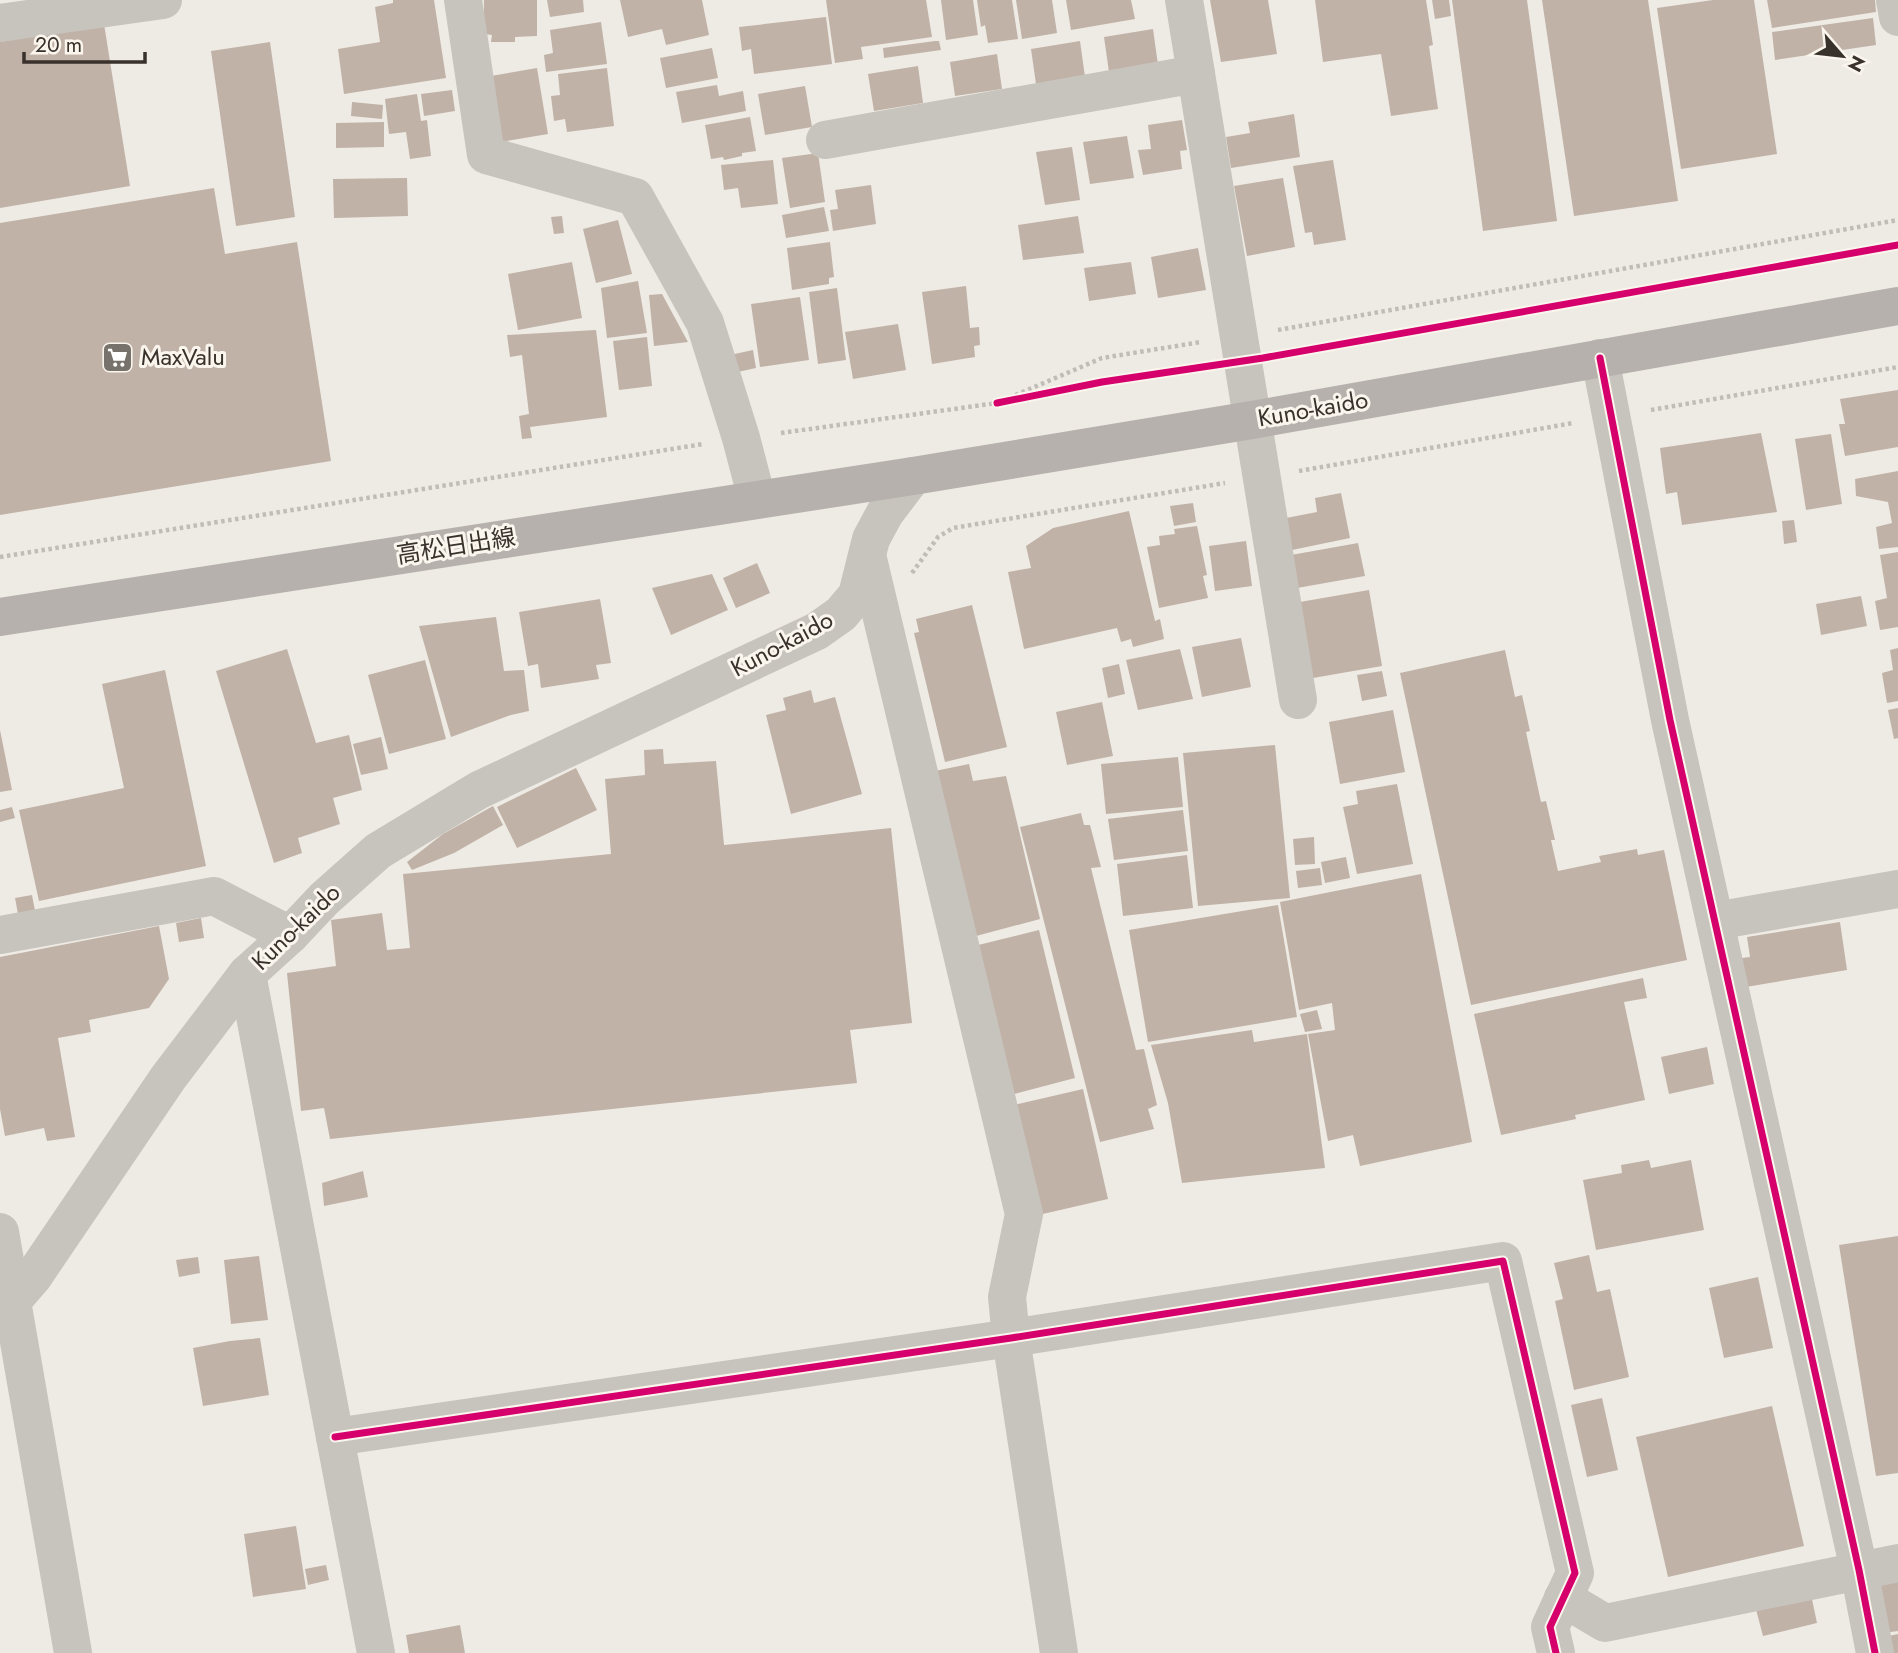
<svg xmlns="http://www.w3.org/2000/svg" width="1898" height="1653" viewBox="0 0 1898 1653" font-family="Jost,'Noto Sans JP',sans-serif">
<rect width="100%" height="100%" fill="#eeebe4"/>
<!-- building -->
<g fill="#c1b2a7">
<path d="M393,0H434L446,78L344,94L338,49L380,42L375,7L393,3Z"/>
<path d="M484,0H537V36L515,37V42H491L492,35L484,34Z"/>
<path d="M547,0H583L584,12L550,17Z"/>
<path d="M620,0H702L709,35L666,45L662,29L628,37Z"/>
<path d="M826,0H926L932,37L861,47L863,59L835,63Z"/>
<path d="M941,0H973L978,35L946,40Z"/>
<path d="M977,0H1012L1018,39L988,43L985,25L981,27Z"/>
<path d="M1016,0H1052L1057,33L1022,39Z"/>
<path d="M1066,0H1131L1135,19L1071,30Z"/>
<path d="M1210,0H1268L1277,54L1221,62Z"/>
<path d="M1315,0H1426L1433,45L1429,46L1438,109L1391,116L1381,54L1323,62Z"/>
<path d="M1432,0H1449L1451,16L1435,19Z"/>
<path d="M1452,0H1527L1557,221L1483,231Z"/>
<path d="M1542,0H1648L1678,201L1574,216Z"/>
<path d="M1713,0H1754L1777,154L1681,169L1657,8Z"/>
<path d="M1767,0H1875L1876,12L1772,28Z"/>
<path d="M826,17L832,64L754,74L751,49L742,51L739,27Z"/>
<path d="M1873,18L1876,45L1775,60L1772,32Z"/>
<path d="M601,22L607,64L546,72L544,55L553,53L550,30Z"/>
<path d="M104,24L130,186L0,208V42Z"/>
<path d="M1153,29L1158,65L1109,72L1104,37Z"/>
<path d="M935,41H939L941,50L884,58L883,48Z"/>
<path d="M1080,41L1085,77L1036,84L1031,49Z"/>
<path d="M270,42L295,217L236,226L211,51Z"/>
<path d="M712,48L718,78L666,88L660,58Z"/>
<path d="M997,54L1002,89L955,96L950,62Z"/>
<path d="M918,66L923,103L874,111L868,74Z"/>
<path d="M537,68L548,134L501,142L491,76Z"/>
<path d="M607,68L614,126L567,132L565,119L554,121L551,96L560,95L558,74Z"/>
<path d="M717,85L719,96L743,91L746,111L682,123L676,92Z"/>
<path d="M805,86L812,127L765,135L758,94Z"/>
<path d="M452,90L455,111L424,116L421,94Z"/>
<path d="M417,94L421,121L427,120L431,156L410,159L406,132L389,134L385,99Z"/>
<path d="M352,102L383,105L382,119L351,116Z"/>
<path d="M1294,114L1300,157L1231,168L1226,137L1250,133L1248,122Z"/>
<path d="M750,117L756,151L742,153V156L724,160L723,157L711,159L705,125Z"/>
<path d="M1182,120L1187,150L1180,151L1182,169L1143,175L1138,150L1151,149L1148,125Z"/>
<path d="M384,122V147L336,148V123Z"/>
<path d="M1127,136L1134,178L1090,184L1083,142Z"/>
<path d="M1072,147L1080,200L1045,205L1036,152Z"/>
<path d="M818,153L825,202L790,208L782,158Z"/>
<path d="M773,160L778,204L741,208L738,188L724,190L721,165Z"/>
<path d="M1333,160L1346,240L1314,245L1312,232L1305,233L1293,166Z"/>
<path d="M407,178L408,216L334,218L333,179Z"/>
<path d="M1283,178L1295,247L1247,256L1234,186Z"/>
<path d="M871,185L876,224L833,231L830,210L838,209L835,190Z"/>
<path d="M214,188L225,254L297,242L331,461L0,515V223Z"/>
<path d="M824,207L829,231L786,238L782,215Z"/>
<path d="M562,216L564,233L554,234L551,217Z"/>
<path d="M1078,216L1084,253L1023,260L1018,225Z"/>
<path d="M618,220L632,274L596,283L583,229Z"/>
<path d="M830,242L834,277L829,278V284L792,290L787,248Z"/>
<path d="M1198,248L1206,290L1158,298L1151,257Z"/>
<path d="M572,262L582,318L518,330L508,274Z"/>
<path d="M1131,262L1136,294L1089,301L1084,268Z"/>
<path d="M638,281L647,333L607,338L601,288Z"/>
<path d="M966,286L970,328L979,327L980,345L974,346L975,357L932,364L922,292Z"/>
<path d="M837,288L846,360L818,364L809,292Z"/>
<path d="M662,294L688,342L654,346L649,295Z"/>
<path d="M800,297L809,360L760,367L751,304Z"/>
<path d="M898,324L906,370L853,379L845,332Z"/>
<path d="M596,330L607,417L530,427L532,438L522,439L519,416L529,414L522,355L510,357L507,335Z"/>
<path d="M647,337L652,386L619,390L613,341Z"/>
<path d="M753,350L756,368L733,373L730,355Z"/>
<path d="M1898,390V447L1845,456L1839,424H1845L1840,399Z"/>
<path d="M1761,433L1777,512L1682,525L1677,492L1666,494L1660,448Z"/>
<path d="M1831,434L1842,504L1806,510L1795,439Z"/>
<path d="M1898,471V547L1879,549L1876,527L1892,523L1888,502L1856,496L1855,479Z"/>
<path d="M1341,493L1350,538L1292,550L1286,518L1317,512L1315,498Z"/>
<path d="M1193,503L1196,522L1174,526L1170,506Z"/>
<path d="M1129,511L1155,621L1160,619L1164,639L1133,647L1131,639L1121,642L1117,628L1024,649L1008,572L1031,568L1026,546L1053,528Z"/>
<path d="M1794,520L1797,542L1784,544L1782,521Z"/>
<path d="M1197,526L1207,575L1203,576L1208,598L1159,608L1147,547L1160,545L1159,536L1175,534L1174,529Z"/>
<path d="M1246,541L1252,586L1215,591L1209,546Z"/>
<path d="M1358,543L1365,576L1297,588L1291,555Z"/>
<path d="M1898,552V627L1880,630L1875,601L1887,598L1880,555Z"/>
<path d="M757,563L770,593L736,608L723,578Z"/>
<path d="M712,574L728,610L671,635L652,588Z"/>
<path d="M1369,590L1382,666L1313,678L1300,602Z"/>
<path d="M1861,596L1867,626L1821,635L1816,604Z"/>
<path d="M600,599L611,663L596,665L599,679L541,688L538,664L528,666L519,612Z"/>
<path d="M972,605L1007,747L945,762L914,633L919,632L916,619Z"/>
<path d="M496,617L504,671L524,670L529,711L511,715L451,737L419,626Z"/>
<path d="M1241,638L1251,687L1202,697L1192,647Z"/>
<path d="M1898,648V701L1887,703L1882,673L1893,670L1890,650Z"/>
<path d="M287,649L316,743L349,735L362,790L333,798L340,824L298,838L302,853L274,863L216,671Z"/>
<path d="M1180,649L1193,699L1138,710L1126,660Z"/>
<path d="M1505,650L1515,697L1522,695L1530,731L1526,732L1541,802L1546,801L1555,840H1551L1558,871L1601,862L1599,856L1637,849L1638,855L1664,850L1687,960L1471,1005L1400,673Z"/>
<path d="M425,660L446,739L389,754L368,675Z"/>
<path d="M1119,664L1125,694L1108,698L1102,668Z"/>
<path d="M165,670L206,866L39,901L19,810L124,788L102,684Z"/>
<path d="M1382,671L1387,696L1362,701L1357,675Z"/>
<path d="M811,690L814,703L835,697L862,794L791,814L766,715L786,710L783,698Z"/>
<path d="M1102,702L1113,756L1067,765L1056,712Z"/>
<path d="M1898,708V738L1894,739L1888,710Z"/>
<path d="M1393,710L1405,772L1340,784L1329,722Z"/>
<path d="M0,730L12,790L0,792Z"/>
<path d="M381,737L388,769L361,775L353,744Z"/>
<path d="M1275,745L1290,898L1198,906L1183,753Z"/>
<path d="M663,749L664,764L716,761L724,845L891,828L912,1023L850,1030L857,1083L330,1139L324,1108L301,1111L287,973L336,966L331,920L382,913L387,950L410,948L403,874L611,854L605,779L645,775L644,750Z"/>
<path d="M1178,757L1183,807L1106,814L1101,764Z"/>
<path d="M969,764L973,781L1006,776L1040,919L965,939L935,771Z"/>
<path d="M576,768L597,810L517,848L497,807Z"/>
<path d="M1397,784L1413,864L1357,874L1343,807L1358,804L1356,791Z"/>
<path d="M493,806L503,825L454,853L412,870L407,862L443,834Z"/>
<path d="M12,807L15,818L0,822V810Z"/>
<path d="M1183,810L1188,851L1114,860L1108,819Z"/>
<path d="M1081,813L1084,825H1090L1101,867L1091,868L1136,1050L1144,1049L1157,1105L1148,1109L1154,1129L1100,1142L1020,827Z"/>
<path d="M1314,837L1315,864L1295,865L1293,839Z"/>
<path d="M1187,855L1193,908L1123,916L1117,864Z"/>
<path d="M1346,857L1350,878L1325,883L1321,862Z"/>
<path d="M1320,868L1322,885L1298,888L1296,871Z"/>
<path d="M1421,874L1472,1142L1360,1166L1353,1135L1328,1141L1308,1034L1335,1030L1332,1003L1299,1010L1280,902Z"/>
<path d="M32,895L35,911L18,914L15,898Z"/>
<path d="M1278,905L1297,1017L1148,1042L1129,930Z"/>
<path d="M201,918L204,938L179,942L176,923Z"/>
<path d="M1840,922L1847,970L1746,987L1742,958L1750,957L1747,937Z"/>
<path d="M159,926L169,979L149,1008L89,1020L91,1032L58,1038L75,1137L47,1141L44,1128L5,1136L0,1109V957Z"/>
<path d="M1039,930L1075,1078L1003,1097L966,948Z"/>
<path d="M1643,978L1647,998L1624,1002L1645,1100L1575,1115L1576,1119L1501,1135L1474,1014Z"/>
<path d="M1317,1010L1322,1029L1305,1032L1300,1014Z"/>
<path d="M1252,1030L1254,1042L1307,1034L1325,1168L1182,1183L1168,1103L1151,1045Z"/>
<path d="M1707,1047L1714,1084L1669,1094L1661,1057Z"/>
<path d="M1083,1089L1108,1199L1034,1216L1009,1106Z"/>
<path d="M1649,1160L1651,1168L1691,1160L1704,1230L1596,1250L1583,1180L1622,1173L1621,1165Z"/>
<path d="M363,1171L368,1197L324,1206L322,1183Z"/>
<path d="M1898,1236V1473L1876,1476L1839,1245Z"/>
<path d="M1589,1255L1597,1292L1610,1289L1629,1377L1574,1390L1555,1301L1563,1299L1554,1263Z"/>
<path d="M259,1256L268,1320L231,1324L224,1260Z"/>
<path d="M198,1257L200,1273L179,1277L176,1260Z"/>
<path d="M1758,1277L1773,1348L1724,1358L1709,1288Z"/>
<path d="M260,1338L269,1395L203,1406L193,1348L230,1341Z"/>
<path d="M1602,1398L1618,1470L1587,1477L1571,1405Z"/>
<path d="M1772,1406L1804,1546L1668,1577L1636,1437Z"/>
<path d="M296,1526L306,1589L253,1597L244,1534Z"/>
<path d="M326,1565L329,1580L308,1585L305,1569Z"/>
<path d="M1898,1573V1631L1883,1633L1872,1577Z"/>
<path d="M1809,1585L1817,1623L1763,1636L1753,1598Z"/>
<path d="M460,1625L465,1653H409L406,1635Z"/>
<path d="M1898,1634V1653H1888L1884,1637Z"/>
</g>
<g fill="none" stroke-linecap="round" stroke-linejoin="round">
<!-- path -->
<g stroke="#c0bcb6" stroke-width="4.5" stroke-dasharray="3.5 3.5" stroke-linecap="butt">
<path d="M1278,330L1898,220"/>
<path d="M1651,410L1898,367"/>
<path d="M781,433L997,403L1102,358L1201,342"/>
<path d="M1299,471L1573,423"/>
<path d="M0,557L703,444"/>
<path d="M912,573L938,537L953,528L1225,483"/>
</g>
<!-- minor -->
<g stroke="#c7c3bd" stroke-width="38">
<path d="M463,0L486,155L635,197L705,323L741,438L757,499"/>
<path d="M1184,0L1298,700"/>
<path d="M1895,0L1898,17"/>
<path d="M0,23L163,0"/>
<path d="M825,140L1196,74"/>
<path d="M1600,358L1670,720L1859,1570L1875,1653"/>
<path d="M868,559L1024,1214L1007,1297L1011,1338L1059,1653"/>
<path d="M1715,921L1898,889"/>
<path d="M0,935L214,896L290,935"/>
<path d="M247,974L376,1653"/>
<path d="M0,1232L73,1653"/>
<path d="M0,1315L33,1277L168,1078L247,974L290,935L324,899L378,851L479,790L817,631L841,614L857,595L871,539L885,513L913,476"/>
<path d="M335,1437L1011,1338L1503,1261L1575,1573L1550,1627L1556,1653"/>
<path d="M1563,1598L1605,1623L1898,1563"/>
</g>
<!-- major -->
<path stroke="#b6b1ac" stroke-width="38" d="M0,617L913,476L1252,420L1898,306"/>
<defs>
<g id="cycleway">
<path d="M1600,358L1670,720L1859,1570L1875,1653"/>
<path d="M997,403L1102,382L1263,358L1898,245"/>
<path d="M335,1437L1011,1338L1503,1261L1575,1573L1550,1627L1556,1653"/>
</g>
</defs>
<!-- cycleway casing -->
<use href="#cycleway" stroke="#faf5ed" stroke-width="11"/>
<!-- cycleway -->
<use href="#cycleway" stroke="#d6006c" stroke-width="7"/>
</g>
<!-- icons -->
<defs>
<symbol id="supermarket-square" viewBox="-11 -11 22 22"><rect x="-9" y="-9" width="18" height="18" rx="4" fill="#78726c" stroke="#faf5ed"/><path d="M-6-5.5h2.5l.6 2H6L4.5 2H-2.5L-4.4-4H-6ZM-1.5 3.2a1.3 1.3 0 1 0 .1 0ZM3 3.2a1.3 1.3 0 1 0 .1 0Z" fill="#fff"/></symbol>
</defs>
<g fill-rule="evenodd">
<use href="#supermarket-square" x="100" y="340" width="35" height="35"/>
</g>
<g text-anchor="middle" stroke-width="6" stroke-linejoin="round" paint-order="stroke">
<!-- poi labels -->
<g font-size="24" fill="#39312b" stroke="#faf5ed" text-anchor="start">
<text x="141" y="365">MaxValu</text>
</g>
<!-- street labels -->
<g font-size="24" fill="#39312b" stroke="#faf5ed">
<text transform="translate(1313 409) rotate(-10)" y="8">Kuno-kaido</text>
<text transform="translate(456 546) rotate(-9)" y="8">高松日出線</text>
<text transform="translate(782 644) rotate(-28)" y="8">Kuno-kaido</text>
<text transform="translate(296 927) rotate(-44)" y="8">Kuno-kaido</text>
</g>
</g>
<!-- north arrow -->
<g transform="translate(1842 56) rotate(118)" stroke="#faf5ed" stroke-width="5" paint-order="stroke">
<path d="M0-5L12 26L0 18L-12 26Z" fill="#39312b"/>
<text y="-10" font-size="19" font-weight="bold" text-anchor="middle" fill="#39312b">N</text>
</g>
<!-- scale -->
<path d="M24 52v10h121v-10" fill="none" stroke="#39312b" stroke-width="3.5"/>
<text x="35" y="52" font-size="21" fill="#39312b" stroke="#faf5ed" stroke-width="5" paint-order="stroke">20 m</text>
</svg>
